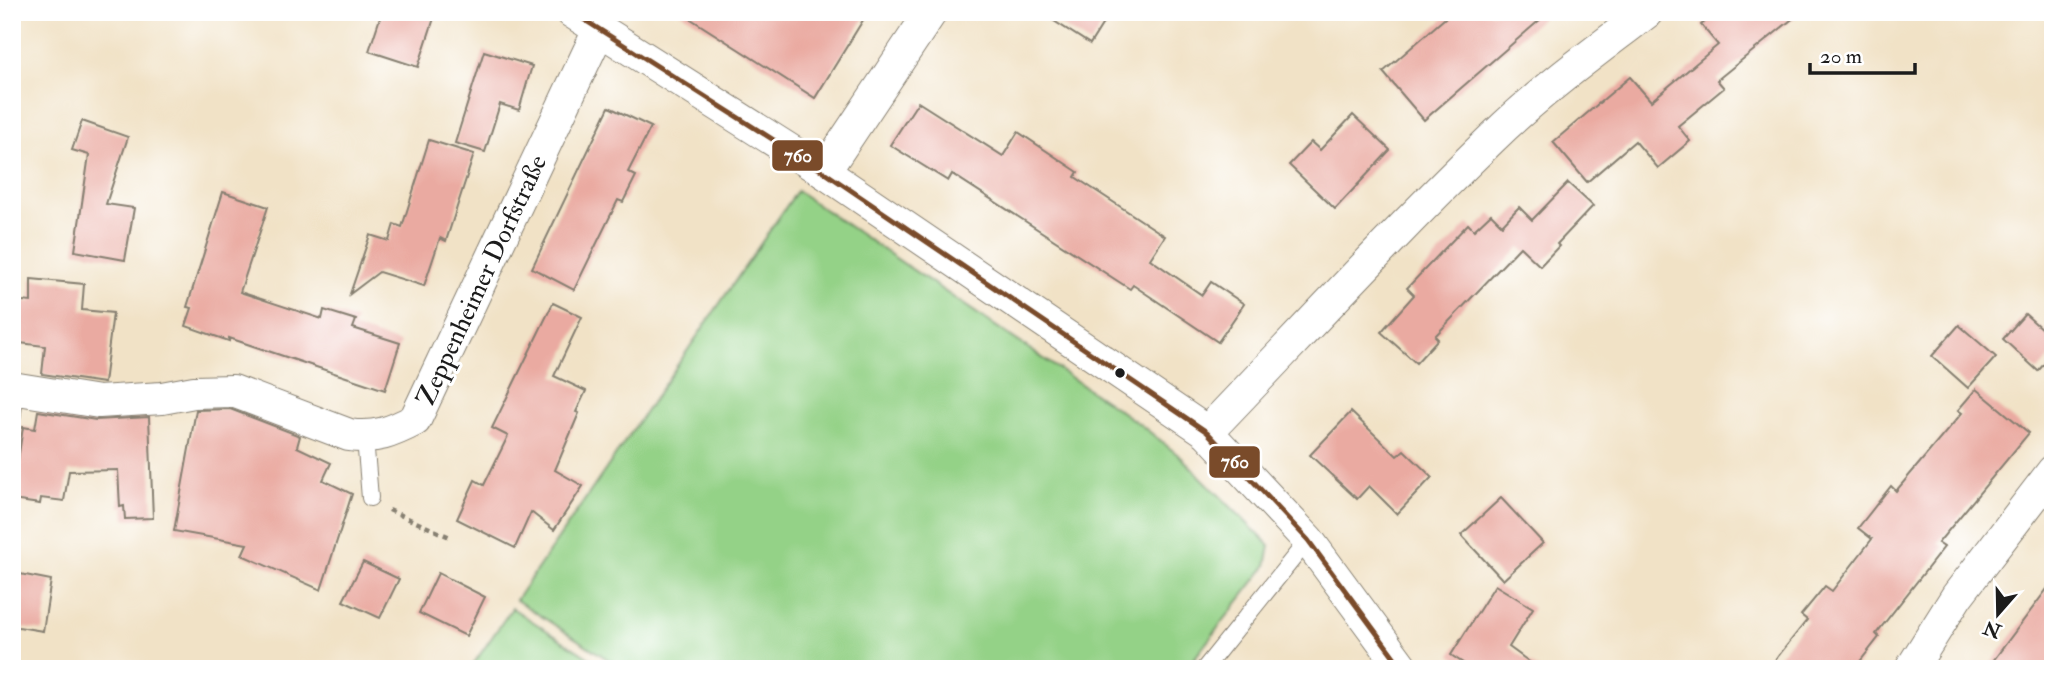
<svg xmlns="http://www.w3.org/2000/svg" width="2065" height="681" viewBox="0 0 2065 681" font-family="'IM FELL Double Pica',serif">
<rect width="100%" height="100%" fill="#fff"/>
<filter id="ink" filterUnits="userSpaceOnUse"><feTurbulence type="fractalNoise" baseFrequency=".0143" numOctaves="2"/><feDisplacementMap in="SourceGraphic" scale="14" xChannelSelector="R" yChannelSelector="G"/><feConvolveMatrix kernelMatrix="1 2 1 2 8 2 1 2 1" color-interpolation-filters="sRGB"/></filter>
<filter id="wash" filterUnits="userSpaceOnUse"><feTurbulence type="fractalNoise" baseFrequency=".00686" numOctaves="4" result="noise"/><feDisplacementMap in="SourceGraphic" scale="28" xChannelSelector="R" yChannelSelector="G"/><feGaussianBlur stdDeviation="1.57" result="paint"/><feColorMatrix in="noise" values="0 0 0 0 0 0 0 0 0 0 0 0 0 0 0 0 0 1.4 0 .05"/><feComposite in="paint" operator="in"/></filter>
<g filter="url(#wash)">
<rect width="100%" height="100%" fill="#f1e2c6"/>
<!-- green -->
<g fill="#94d287" stroke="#587752" stroke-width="2">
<path d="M797,191L1141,425L1182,458L1270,546L1266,566L1186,669H623L516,600Z"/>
<path d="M512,608L606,669H470Z"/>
</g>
<g id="blocks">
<!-- building -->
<g fill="#eaaaa1">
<path d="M382,12H436L418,67L369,51Z"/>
<path d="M680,12H868L815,98Z"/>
<path d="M1040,12H1110L1090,44Z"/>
<path d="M1452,12H1549L1424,120L1383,72Z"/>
<path d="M1717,12H1801L1717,80L1724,88L1678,126L1690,141L1658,168L1635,141L1587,182L1553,142L1630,77L1651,101L1718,45L1701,25Z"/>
<path d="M484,51L532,66L519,110L500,104L485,152L455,143Z"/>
<path d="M918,102L1003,156L1018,132L1078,172L1075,177L1165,236L1150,259L1202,295L1211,282L1244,304L1218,342L1133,285L1130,289L952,174L948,181L890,145Z"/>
<path d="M609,107L651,127L628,172L636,176L623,202L618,200L574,290L532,268Z"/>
<path d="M1353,115L1390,150L1335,209L1289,165L1311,142L1320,150Z"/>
<path d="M82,121L128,137L106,204L134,208L125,260L75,251L89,155L72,150Z"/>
<path d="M429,140L474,154L446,241L440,238L424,286L379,272L350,294L370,235L389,241L394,224L402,227Z"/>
<path d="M1568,183L1593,206L1557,244L1559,246L1540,266L1520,247L1435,336L1438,339L1416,363L1381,332L1414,295L1407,288L1468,224L1474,230L1491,214L1502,225L1519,207L1532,220Z"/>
<path d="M223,192L268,207L240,292L322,319L324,310L356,320L353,328L400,343L385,390L229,338V341L186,326L192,308L187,307Z"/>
<path d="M31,279L84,284L82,310L113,313L104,383L42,374L45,346L12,342V300L31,302Z"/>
<path d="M553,303L582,317L554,376L586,391L576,412L579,413L555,470L583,486L554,530L531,512L515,548L457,519L475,480L484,485L508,436L492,428Z"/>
<path d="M2025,314L2053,339V354L2038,371L2003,339Z"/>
<path d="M1959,325L1996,357L1968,388L1932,356Z"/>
<path d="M1976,389L2029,433L1938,543L1944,547L1876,634L1879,637L1854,669H1768L1807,620L1801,615L1825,586L1832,591L1872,539L1858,528L1891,486L1896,491L1962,413L1958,410Z"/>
<path d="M230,409L300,436L297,447L331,463L323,480L352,494L321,590L242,555L247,544L174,531L196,410Z"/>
<path d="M38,411L96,420L149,417L153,518L125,519L124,506L120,507L118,470L69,471L64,501L41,498L40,504L12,500L23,427L35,429Z"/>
<path d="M1351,412L1397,456L1404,450L1432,477L1397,514L1369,486L1357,499L1310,455Z"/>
<path d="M1501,498L1543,543L1503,580L1461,535Z"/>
<path d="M363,562L399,579L380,618L343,601Z"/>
<path d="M438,573L485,597L466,636L419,613Z"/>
<path d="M20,574L51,580L43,631L12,626V584L18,585Z"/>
<path d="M2053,581V669H1987Z"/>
<path d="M1495,585L1533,608L1509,647L1539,669H1472L1451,655Z"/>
</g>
</g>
</g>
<g filter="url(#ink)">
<use href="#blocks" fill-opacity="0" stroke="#867f71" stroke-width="2"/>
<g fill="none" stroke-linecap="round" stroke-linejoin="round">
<defs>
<g id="lane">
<path d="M12,420L16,389"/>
<path d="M365,438L370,498"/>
<path d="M1204,669L1308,540"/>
</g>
<g id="street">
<path d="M572,12L824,172L1207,432L1308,540L1403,669"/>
<path d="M824,172L931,12"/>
<path d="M12,388L99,402L162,398L194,392L233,391L349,435C375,439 392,432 415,420L599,30"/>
<path d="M1207,432C1306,329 1402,224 1505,126C1549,85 1599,49 1647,12"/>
<path d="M1911,669L1957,596L2053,471"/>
</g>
</defs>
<!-- lane casing -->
<use href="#lane" stroke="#867f71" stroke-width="18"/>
<!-- street casing -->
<use href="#street" stroke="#867f71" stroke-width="34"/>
<!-- path -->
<path stroke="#867f71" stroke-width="4.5" stroke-dasharray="5 5" stroke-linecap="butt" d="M389,510L452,538"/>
<!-- lane -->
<use href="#lane" stroke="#fff" stroke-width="16"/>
<!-- street -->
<use href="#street" stroke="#fff" stroke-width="32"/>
<defs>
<path id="bus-1" d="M572,12L824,172L1207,432L1308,540L1403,669"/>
</defs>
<!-- bus-1 casing -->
<use href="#bus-1" stroke="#fff" stroke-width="10"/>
<!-- bus-1 -->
<use href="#bus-1" stroke="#7a4b2a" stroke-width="5"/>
</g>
</g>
<!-- markers -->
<circle fill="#1c1c1c" stroke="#fff" stroke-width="2.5" cx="1120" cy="373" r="6"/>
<g text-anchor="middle" stroke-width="6" stroke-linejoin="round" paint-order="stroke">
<!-- street labels -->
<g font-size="26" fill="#1c1c1c" stroke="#fff">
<text transform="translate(481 280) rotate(-65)" y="9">Zeppenheimer Dorfstraße</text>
</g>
</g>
<g stroke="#fff" stroke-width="2.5">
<rect x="771" y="139" width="53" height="33" rx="7" fill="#7a4b2a"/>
<rect x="1208" y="445" width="53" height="34" rx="7" fill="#7a4b2a"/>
</g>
<g font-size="19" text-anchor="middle" font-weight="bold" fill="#fff">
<text x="798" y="162">760</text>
<text x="1235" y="468">760</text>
</g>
<!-- margin -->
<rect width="2065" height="681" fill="none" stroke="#fff" stroke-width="42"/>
<!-- north arrow -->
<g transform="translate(1998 614) rotate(200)" stroke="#ffffff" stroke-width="5" paint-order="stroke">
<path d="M0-5L12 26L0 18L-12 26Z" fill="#1c1c1c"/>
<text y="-10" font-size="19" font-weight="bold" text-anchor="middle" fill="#1c1c1c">N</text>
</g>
<!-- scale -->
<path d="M1810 63v10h105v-10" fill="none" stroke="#1c1c1c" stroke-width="3.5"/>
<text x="1820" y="63" font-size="21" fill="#1c1c1c" stroke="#ffffff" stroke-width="5" paint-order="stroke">20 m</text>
</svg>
